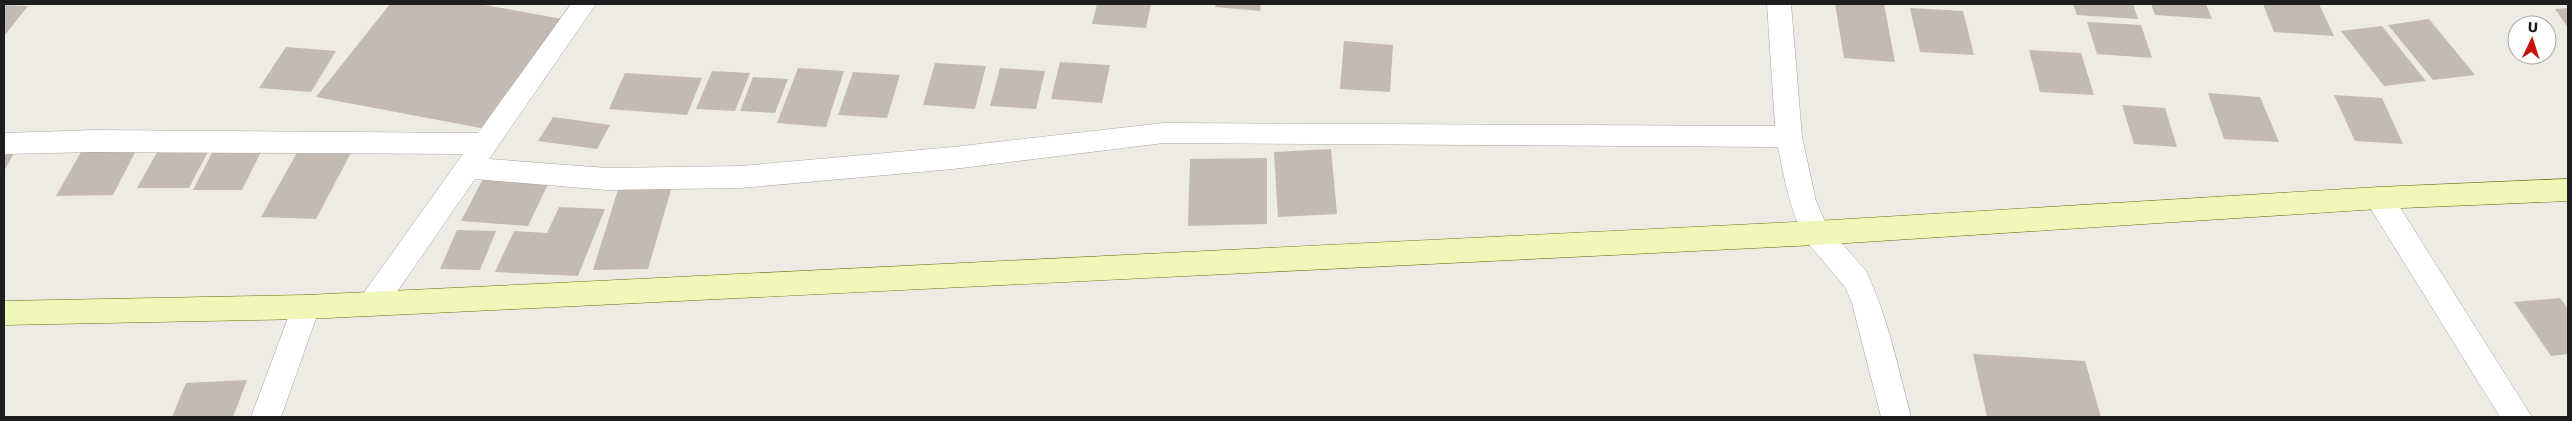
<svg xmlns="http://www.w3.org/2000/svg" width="2572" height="421" viewBox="0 0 2572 421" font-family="Rubik,sans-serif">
<rect width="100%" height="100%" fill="#eeebe4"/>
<!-- building -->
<g fill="#c3bab3">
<path d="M390,4H479L563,19L486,129L316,97Z"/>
<path d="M1097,4H1151L1146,28L1092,24Z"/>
<path d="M1216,4H1261L1260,11L1215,7Z"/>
<path d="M1835,4H1884L1895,62L1844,58Z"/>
<path d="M2073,4H2133L2138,19L2077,15Z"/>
<path d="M2151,4H2206L2212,19L2155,15Z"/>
<path d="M2263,4H2319L2334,36L2274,32Z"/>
<path d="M4,5L28,6L4,36Z"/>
<path d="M1910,8L1963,11L1974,55L1920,52Z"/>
<path d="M2568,8V28L2555,9Z"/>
<path d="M2429,19L2475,75L2433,80L2388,25Z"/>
<path d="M2087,22L2141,25L2152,58L2097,54Z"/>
<path d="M2382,26L2426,81L2384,86L2341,31Z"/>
<path d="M1344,41L1393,45L1390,92L1340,89Z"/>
<path d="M286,47L336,51L311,92L259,88Z"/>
<path d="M2029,50L2081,53L2094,95L2040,92Z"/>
<path d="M1060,62L1110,65L1102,103L1051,99Z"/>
<path d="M935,63L986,66L975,109L923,105Z"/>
<path d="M798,68L844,71L826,127L777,123Z"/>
<path d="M1000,68L1045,71L1036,109L990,106Z"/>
<path d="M712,71L750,73L735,111L696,109Z"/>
<path d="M853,72L900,75L887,118L838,115Z"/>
<path d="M625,73L702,78L687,115L609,109Z"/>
<path d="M753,77L788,79L775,113L740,111Z"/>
<path d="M2208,93L2260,97L2279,142L2224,139Z"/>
<path d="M2334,95L2382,98L2403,144L2355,141Z"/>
<path d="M2122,105L2165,108L2177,147L2134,144Z"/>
<path d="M553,117L610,125L597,149L538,141Z"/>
<path d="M140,143L113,195L56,196L85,145Z"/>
<path d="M211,146L189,188H137L160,147Z"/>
<path d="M263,148L242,190H193L214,149Z"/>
<path d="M299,149L352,151L316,219L261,217Z"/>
<path d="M1331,149L1337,214L1278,217L1274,152Z"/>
<path d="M14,153L4,171V154Z"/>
<path d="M1267,158V224L1188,226L1190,159Z"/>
<path d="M485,175L550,180L528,226L461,221Z"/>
<path d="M620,183H673L648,269L593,270Z"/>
<path d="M559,207L605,209L578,276L495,272L514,231L547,233Z"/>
<path d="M457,230L496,231L480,270L440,269Z"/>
<path d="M2560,298L2568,309V354L2551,356L2514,302Z"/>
<path d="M1973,354L2085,361L2101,417H1987Z"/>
<path d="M247,380L233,417H172L186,383Z"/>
</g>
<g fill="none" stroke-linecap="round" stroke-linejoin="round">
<defs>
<g id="street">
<path d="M571,4H596L489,159L607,168L741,166L953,147L1164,123L1775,126L1767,4H1791L1802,137L1816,201L1827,226L1866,271C1888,317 1898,368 1911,417H1881L1852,303L1845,287L1806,241C1790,210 1785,182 1778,147L1164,143L953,169L741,188L607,190L475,179L383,312L373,315L363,312L359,303L363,294L463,154L95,152L4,154V133L95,130L478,133Z"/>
<path d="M2379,187L2389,190L2532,417H2500L2369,206L2365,198L2369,190Z"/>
<path d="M306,295L316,298L320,307L281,417H251L292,307L296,298Z"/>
</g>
<path id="secondary" d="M2568,179V201L2379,209L1816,245L536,308L306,319L4,325V301L306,295L536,284L1816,221L2379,187Z"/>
</defs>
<!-- street casing -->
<use href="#street" stroke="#a4a4a4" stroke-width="1"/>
<!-- secondary casing -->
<use href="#secondary" stroke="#5f7009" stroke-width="1"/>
<!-- street -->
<use href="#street" fill="#fff" fill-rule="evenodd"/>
<!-- secondary -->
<use href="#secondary" fill="#f0f7b9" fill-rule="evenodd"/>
</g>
<!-- border -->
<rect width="2572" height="421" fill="none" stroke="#1d1d1d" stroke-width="10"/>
<!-- north arrow -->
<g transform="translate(2532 40) rotate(4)"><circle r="24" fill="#ffffff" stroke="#a5a5a5"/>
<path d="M0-4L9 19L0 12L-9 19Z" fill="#c31208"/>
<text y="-8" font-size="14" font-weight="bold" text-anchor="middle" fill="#1d1d1d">U</text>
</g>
</svg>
